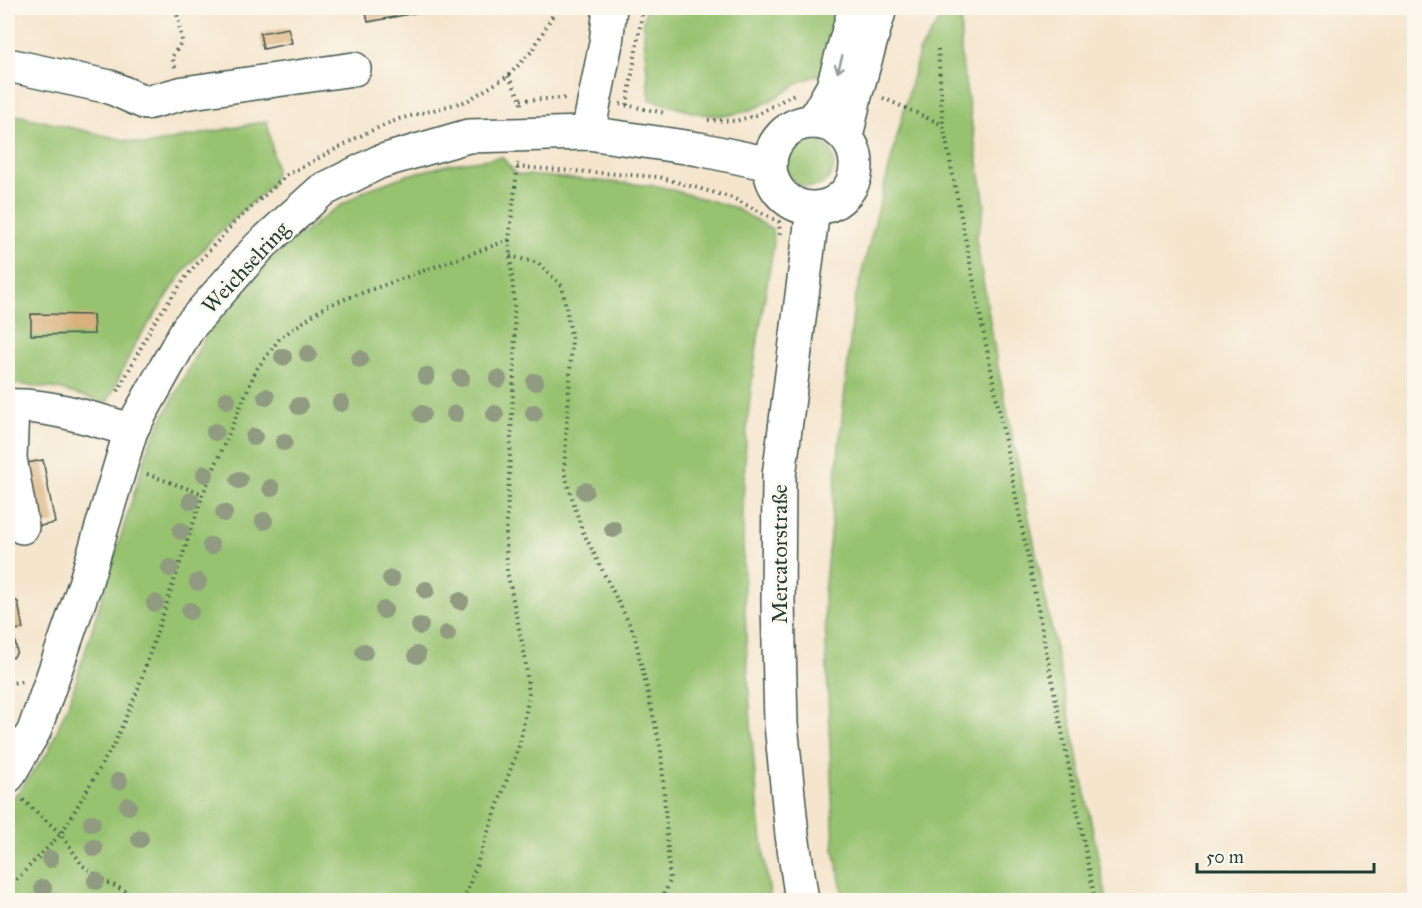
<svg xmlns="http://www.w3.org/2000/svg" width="1422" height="908" viewBox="0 0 1422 908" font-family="'IM FELL Great Primer',serif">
<rect width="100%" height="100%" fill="#fbf7ec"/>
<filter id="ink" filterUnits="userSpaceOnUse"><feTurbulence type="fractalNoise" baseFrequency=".0167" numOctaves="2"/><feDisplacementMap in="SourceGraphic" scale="12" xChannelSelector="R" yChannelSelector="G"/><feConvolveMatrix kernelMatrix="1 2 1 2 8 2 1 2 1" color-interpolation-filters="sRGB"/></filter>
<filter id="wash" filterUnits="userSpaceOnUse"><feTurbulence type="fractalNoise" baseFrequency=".008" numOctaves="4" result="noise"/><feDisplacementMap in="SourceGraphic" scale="24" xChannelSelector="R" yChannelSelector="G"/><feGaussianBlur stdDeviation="1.35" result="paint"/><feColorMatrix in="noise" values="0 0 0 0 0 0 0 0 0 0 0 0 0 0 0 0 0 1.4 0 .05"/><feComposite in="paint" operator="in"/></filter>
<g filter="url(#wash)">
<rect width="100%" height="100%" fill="#f5e5cd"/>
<!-- green -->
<g fill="#97c26f" stroke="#5b8052" stroke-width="1.5">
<path d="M646,8H838L822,75C803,77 790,90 773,99C726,127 698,114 649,99L643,23Z"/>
<path d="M947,8H961V56L985,206L976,239L996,357L1107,900H844L834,849L824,593L854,303L919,52Z"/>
<path d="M8,113L146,145L267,121L276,170L271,185L213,238L184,271L135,344L107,403L58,389L8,383Z"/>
<circle cx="810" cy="163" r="24"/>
<path d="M502,157L516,174L658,186L733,207L772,229L774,243C762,315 748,387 745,460C741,525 744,590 747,656C751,738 757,820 771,900H8V802L19,791L48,752L71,697L149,445L206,335L267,262L330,212L366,190L407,175L451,164Z"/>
</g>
<g id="blocks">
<!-- building -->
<g fill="#dab17e">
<path d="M220,8H238V9L221,12Z"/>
<path d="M365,8H434L435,9L368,22Z"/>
<path d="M288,28L292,43L263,49L260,33Z"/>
<path d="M31,314L93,315L94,334L31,335Z"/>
<path d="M43,460L55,523L35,527L22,464Z"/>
<path d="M8,598H10L18,602L23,629L13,630L17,652L13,658L8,654Z"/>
</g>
</g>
</g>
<g filter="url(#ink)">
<use href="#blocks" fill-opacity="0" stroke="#3f564b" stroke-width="1.5"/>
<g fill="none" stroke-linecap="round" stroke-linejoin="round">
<defs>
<g id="minor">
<path d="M8,65L110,87L146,103L184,93L354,69"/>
<path d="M588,133L606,43L610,8"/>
<path d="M8,406C48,404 92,419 131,430"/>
<path d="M12,406L10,458L22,527"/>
<path d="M8,776L34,731L85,584L131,430L188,328L259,247L321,191L379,162L468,136L588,133L699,149L770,164"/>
</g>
<g id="major">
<circle cx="813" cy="165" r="43"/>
<path d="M813,122L833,87L855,8"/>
<path d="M846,137L855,96L880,8"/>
<path d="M802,900L792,835L781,724L778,602L779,476L813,209"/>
</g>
</defs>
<!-- minor casing -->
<use href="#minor" stroke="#3f564b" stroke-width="36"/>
<!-- major casing -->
<use href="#major" stroke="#3f564b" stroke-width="36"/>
<!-- path -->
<g stroke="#3f564b" stroke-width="4" stroke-dasharray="1.5 4.5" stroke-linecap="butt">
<path d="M938,49L943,125L1095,900"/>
<path d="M175,67L172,57L182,41L176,8"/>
<path d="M508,76L521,100V108"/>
<path d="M883,98L943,125"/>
<path d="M521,100L568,98"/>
<path d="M620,104L665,113"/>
<path d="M627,105L643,8"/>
<path d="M708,120L736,121L756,115L796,93"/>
<path d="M517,167L659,177L733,198L779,222L780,235"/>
<path d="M510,256L538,263L562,286L572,340L564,472L582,530L634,633L661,750L670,881L661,900"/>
<path d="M118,391L153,324L188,274L234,223L287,175L366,133L399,119L467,101L508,76L532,51L557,8"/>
<path d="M147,474L203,494"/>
<path d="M8,684L23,681"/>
<path d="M23,800L61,834L82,865L106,882L145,900"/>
<path d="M8,888L61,834L114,744L137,692L203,494L256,370L280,338L326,306L509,240L518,163"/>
<path d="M464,900L520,743L529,695L525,657L507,571L506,537L515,353L514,301L509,240"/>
</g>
<!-- minor -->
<use href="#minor" stroke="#fff" stroke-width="33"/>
<!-- major -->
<use href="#major" stroke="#fff" stroke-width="33"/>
</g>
<!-- trees -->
<g fill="#909b81">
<circle cx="308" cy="354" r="9"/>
<circle cx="283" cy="357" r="9"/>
<circle cx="360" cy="359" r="9"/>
<circle cx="426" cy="376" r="9"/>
<circle cx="461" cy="378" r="9"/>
<circle cx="498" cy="379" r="9"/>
<circle cx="535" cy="382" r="9"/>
<circle cx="266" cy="397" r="9"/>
<circle cx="227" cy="400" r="9"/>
<circle cx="341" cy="403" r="9"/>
<circle cx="299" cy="406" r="9"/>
<circle cx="534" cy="413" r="9"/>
<circle cx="422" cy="414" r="9"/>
<circle cx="455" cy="414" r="9"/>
<circle cx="495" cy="414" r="9"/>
<circle cx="215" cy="432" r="9"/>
<circle cx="254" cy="437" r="9"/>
<circle cx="284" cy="442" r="9"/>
<circle cx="205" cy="474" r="9"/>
<circle cx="239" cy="480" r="9"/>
<circle cx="271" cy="488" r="9"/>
<circle cx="585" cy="491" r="9"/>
<circle cx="191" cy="501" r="9"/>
<circle cx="224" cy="513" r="9"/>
<circle cx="264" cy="521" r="9"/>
<circle cx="613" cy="529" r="9"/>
<circle cx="181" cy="531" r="9"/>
<circle cx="211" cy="546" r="9"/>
<circle cx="170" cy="568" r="9"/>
<circle cx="391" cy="579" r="9"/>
<circle cx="198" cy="582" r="9"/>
<circle cx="426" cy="590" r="9"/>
<circle cx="460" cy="601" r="9"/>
<circle cx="155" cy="603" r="9"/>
<circle cx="384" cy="610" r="9"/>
<circle cx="190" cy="611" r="9"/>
<circle cx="420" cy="626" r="9"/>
<circle cx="447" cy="634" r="9"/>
<circle cx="364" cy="652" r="9"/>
<circle cx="417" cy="655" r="9"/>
<circle cx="119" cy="781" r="9"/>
<circle cx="128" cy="806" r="9"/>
<circle cx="92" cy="823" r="9"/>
<circle cx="140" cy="839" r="9"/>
<circle cx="94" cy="848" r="9"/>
<circle cx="50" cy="859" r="9"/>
<circle cx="96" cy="881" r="9"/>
<circle cx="43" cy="888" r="9"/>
</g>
<!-- one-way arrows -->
<defs><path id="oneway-shaft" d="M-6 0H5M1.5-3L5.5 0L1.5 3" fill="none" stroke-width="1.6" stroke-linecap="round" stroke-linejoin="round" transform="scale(1.5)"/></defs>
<use stroke="#8f9e9a" href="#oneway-shaft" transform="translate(840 64) rotate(106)"/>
</g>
<g text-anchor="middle" stroke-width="4.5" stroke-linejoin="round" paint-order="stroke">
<!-- street labels -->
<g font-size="22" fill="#1f3d34" stroke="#fbf7ec">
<text transform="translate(245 267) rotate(-47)" y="8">Weichselring</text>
<text transform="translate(779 554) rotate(-90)" y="8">Mercatorstraße</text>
</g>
</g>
<!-- margin -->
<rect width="1422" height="908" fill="none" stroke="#fbf7ec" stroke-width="30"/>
<!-- scale -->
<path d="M1197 863v9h177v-9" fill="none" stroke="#1f3d34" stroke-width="3"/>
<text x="1206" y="863" font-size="18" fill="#1f3d34" stroke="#fbf7ec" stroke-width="4.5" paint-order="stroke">50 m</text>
</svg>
